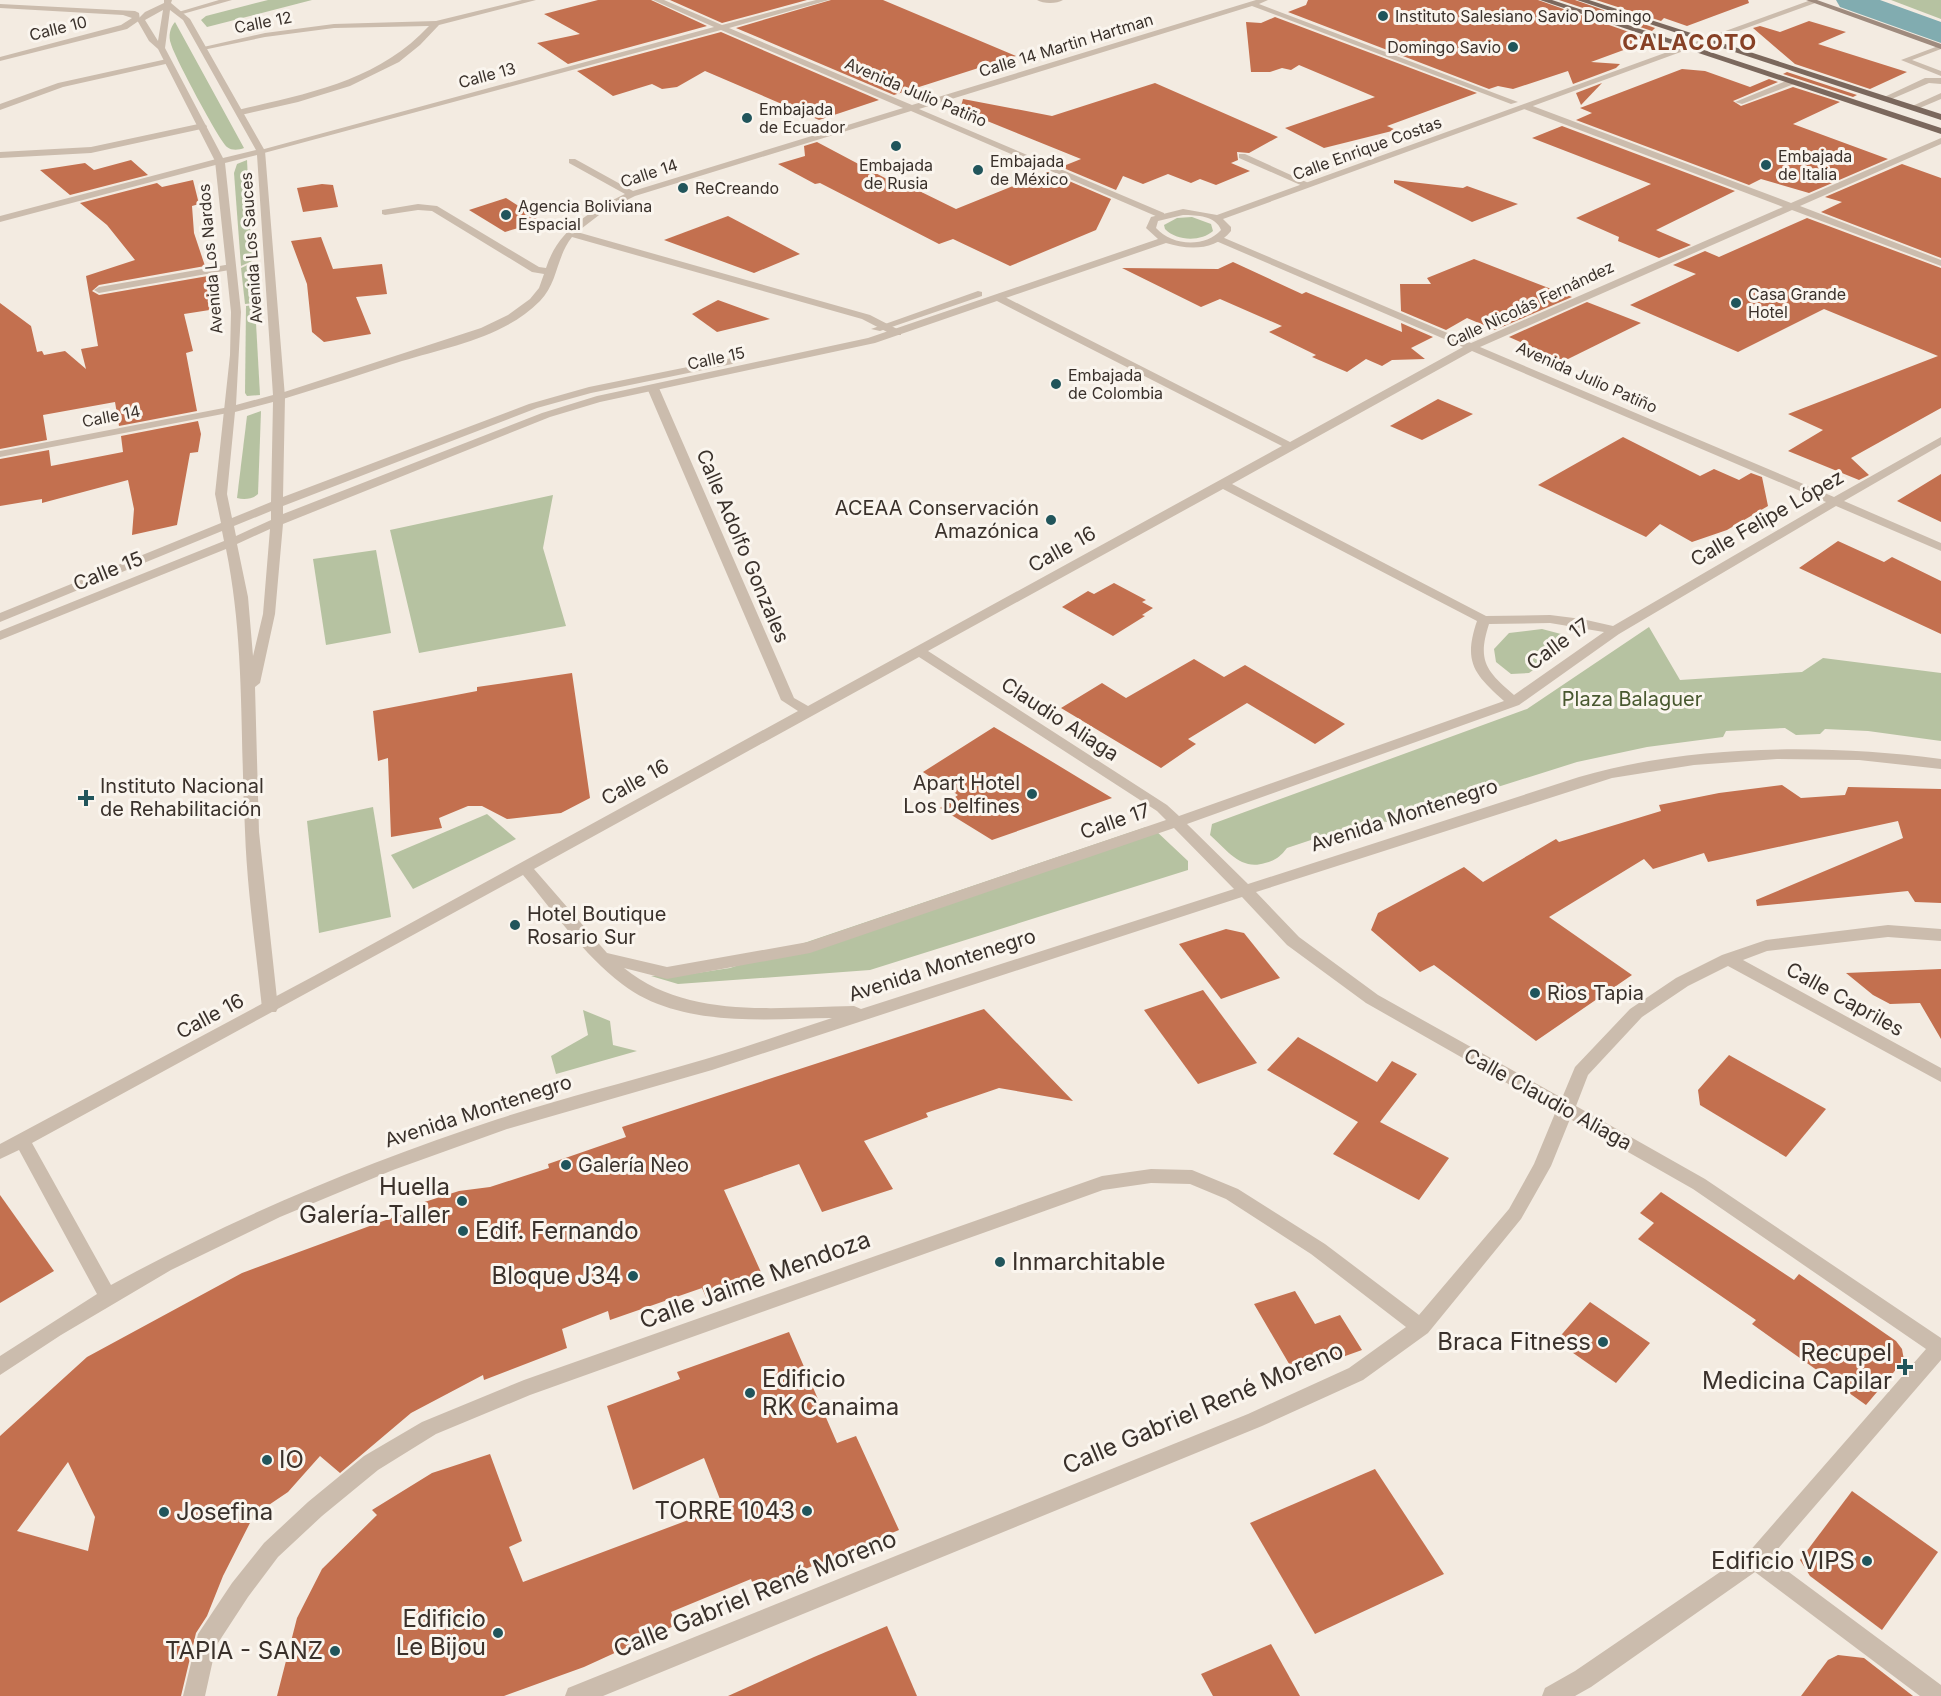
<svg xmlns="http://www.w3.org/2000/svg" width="1941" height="1696" viewBox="0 0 1941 1696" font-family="Inter,sans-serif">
<rect width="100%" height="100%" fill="#f3ebe1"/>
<!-- green -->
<g fill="#b6c2a1">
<path d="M268,0H312L207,27L201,20L206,16Z"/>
<path d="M1891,0H1941V19Z"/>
<path d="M175,22L244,148C239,150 232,151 227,147C219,140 174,56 171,44C168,36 170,28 175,22Z"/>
<path d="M247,160L252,261L241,266L234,173L237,164Z"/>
<path d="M1192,217L1211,224L1213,231C1201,242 1176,241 1165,229L1164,225L1177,218Z"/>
<path d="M252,263L254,303L245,304L241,268Z"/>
<path d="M255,305L260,395L247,396L245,393L246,306Z"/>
<path d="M261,411L258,494C253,499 244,500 237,498L247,416Z"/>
<path d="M553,495L543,548L566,626L419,653L390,530Z"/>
<path d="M376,550L391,633L326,645L313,559Z"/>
<path d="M1649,627L1680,680L1802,672L1823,658L1941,673V741L1868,731L1825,729L1820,734L1796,735L1785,728L1726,731L1723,737L1647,747L1577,762L1387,822L1371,820L1287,848C1280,857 1276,860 1265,863C1241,871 1227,850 1210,835L1212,824L1527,709Z"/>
<path d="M1542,629L1561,634L1569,644L1529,673L1511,674L1496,662L1494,649L1509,633Z"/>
<path d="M373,807L391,917L319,933L307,821Z"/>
<path d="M487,814L516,839L413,889L391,855Z"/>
<path d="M1146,827L1155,830L1188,861V870L870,970L678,984L651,976L690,974L730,968Z"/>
<path d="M583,1010L610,1021L613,1045L637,1051L556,1074L551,1056L588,1035Z"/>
</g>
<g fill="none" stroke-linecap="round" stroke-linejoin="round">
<!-- river -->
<path fill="#81acb0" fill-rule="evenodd" d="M1836,0H1880L1941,22V43L1840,7Z"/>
</g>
<!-- building -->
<g fill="#c3704f" fill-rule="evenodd">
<path d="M598,0H651L707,26L568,64L537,43L580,34L544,14Z"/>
<path d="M670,0H807L722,23Z"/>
<path d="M831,0H883L1016,56L894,95L736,28Z"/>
<path d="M1308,0H1538L1646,38L1640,44L1591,62L1620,64L1616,68L1573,84L1568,71L1513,89L1498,86L1489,89L1288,12L1306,5Z"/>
<path d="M1559,0H1575L1655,28L1652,31Z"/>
<path d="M1596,0H1748L1749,3L1687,26L1664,18L1661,21Z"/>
<path d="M1275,17L1477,93L1387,126L1396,130L1324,148L1285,128L1375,97L1299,65L1291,70L1282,68L1270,72H1251L1246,22L1261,23Z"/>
<path d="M1809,21L1846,32L1818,44L1907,72L1870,89L1795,64L1753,28L1760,26L1780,32Z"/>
<path d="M721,32L879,100L819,120L705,71L677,87L662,89L652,84L613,96L577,71Z"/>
<path d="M1682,69L1705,71L1750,87L1769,79L1778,82L1733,101L1741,106L1793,87L1840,102L1793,124L1888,159L1809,193L1761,179L1749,185L1576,120L1592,113L1580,108Z"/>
<path d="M1787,72L1857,95L1853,97L1783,74Z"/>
<path d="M1155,83L1278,137L1249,153L1237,152L1238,160L1231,163L1250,171L1216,185L1200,179L1191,183L1168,174L1143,184L1123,176L1116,190L1061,167L1081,159L960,110L963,99L1052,116Z"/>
<path d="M1602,83L1581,105L1576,93Z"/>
<path d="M1562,126L1735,191L1656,230L1691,245L1659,258L1618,241L1619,237L1576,218L1651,184L1532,138Z"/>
<path d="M817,142L900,186L905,184L956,209L1048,172L1111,199L1096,230L1010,266L953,239L939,244L820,183L815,184L778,164L805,156L804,146Z"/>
<path d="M131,160L148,175L70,195L40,170L85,163L94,170Z"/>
<path d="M1902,164L1941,178V258L1821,212L1842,202L1825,197Z"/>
<path d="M193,180L199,204L192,206L194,233L205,266L99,285L92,291L99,295L208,276L216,309L184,314L193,351L186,353L197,411L119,426L115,402L43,415L47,440L0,449V303L31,326L37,352L42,351L44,355L65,351L86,369L81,349L98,346L86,276L135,260L107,225L80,203L157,183L162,187Z"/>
<path d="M1394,180L1463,188L1467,186L1518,204L1472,222L1394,183Z"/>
<path d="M322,184L333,185L338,207L303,212L297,188Z"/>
<path d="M506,198L542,221L505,232L469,210Z"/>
<path d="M728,216L800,254L754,273L664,240Z"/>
<path d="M1807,218L1941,268V408L1851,458L1869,475L1859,480L1788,451L1823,430L1788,414L1938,356L1824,309L1738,352L1630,305L1696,274L1673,265L1705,251L1719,257Z"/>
<path d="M321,237L333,269L382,264L387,294L356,297L371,334L324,342L312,332L307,284L291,241Z"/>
<path d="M1474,259L1572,297L1495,330L1467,318L1446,330L1401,311L1400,284H1431L1427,278Z"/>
<path d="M1233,262L1302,294L1306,292L1402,332L1401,323L1433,337L1411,348L1425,359L1392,360L1382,366L1366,359L1347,372L1312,357L1316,355L1269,332L1282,326L1220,299L1201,307L1122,268L1218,269Z"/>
<path d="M718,300L770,319L717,332L692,314Z"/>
<path d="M1587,302L1641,323L1564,361L1509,337Z"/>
<path d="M1438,399L1473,414L1422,440L1390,426Z"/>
<path d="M198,421L201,434L198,452L190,453L177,525L132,535L134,509L128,480L42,503V499L0,506V459L49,450L51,466L123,452L121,436Z"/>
<path d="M1623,437L1700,476L1714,469L1739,480L1751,473L1762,477L1768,506L1727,530L1692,542L1660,524L1646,537L1538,485Z"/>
<path d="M1941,474V522L1897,501Z"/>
<path d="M1838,541L1884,562L1892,557L1941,581V634L1799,568Z"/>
<path d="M1114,583L1146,600L1142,602L1153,608L1142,615L1145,616L1113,636L1062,607L1088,591L1094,594Z"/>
<path d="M1194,659L1224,677L1245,665L1345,724L1315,744L1247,703L1188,739L1196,744L1161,768L1061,708L1102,683L1126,698Z"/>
<path d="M572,673L590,798L561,813L507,819L482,806H468L439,818L442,828L391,837L388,758L378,761L373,711L477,691V687Z"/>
<path d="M994,727L1051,761L1112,798L992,840L940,808L958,795L923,772Z"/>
<path d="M1782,785L1801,798L1845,795L1848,787L1941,789V903L1915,902L1908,891L1757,906L1756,900L1903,838L1898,821L1708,862L1704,853L1653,869L1644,859L1549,917L1632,975L1536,1041L1434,965L1420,972L1371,930L1378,913L1464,867L1483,882L1556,839L1559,842L1661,811L1659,805L1719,793Z"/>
<path d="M1226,929L1244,933L1280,978L1221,999L1179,944Z"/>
<path d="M1941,969V1039L1920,1003L1890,1004L1873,995L1846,973Z"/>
<path d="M1203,990L1257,1063L1198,1084L1144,1010Z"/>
<path d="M984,1009L1073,1101L999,1088L926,1113L928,1117L864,1141L893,1189L822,1212L799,1164L724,1190L765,1281L708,1302L702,1288L610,1320L608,1311L562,1329L567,1348L484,1380L483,1375L411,1413L340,1473L320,1456L288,1492L254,1515L223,1576L207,1616L196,1633L181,1696H0V1436L87,1357L242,1273L416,1209L415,1205L459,1191L490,1187L549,1168L548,1164L626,1137L622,1127ZM68,1462L95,1517L88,1551L17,1531Z"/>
<path d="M1298,1037L1377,1082L1392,1061L1417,1074L1380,1122L1449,1158L1419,1200L1333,1154L1358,1122L1267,1070Z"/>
<path d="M1729,1055L1826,1109L1786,1157L1700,1105L1698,1090Z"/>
<path d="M1661,1192L1794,1280L1799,1274L1896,1341L1902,1349L1904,1360L1866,1405L1752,1324L1756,1320L1638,1239L1654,1223L1640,1213Z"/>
<path d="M0,1195L54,1271L0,1303Z"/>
<path d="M1295,1291L1315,1324L1340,1315L1362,1350L1295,1374L1254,1304Z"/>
<path d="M1590,1302L1650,1343L1616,1383L1556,1341Z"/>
<path d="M789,1332L837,1443L856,1436L899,1530L755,1590L751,1579L671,1612L676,1625L584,1667L504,1696H277L297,1618L322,1569L377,1515L372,1510L432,1473L490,1454L522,1541L509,1547L523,1582L723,1507L704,1458L633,1490L607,1406L680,1379L677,1372Z"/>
<path d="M1375,1469L1444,1574L1315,1634L1250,1523Z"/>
<path d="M1852,1491L1938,1552L1882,1630L1810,1576L1800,1560Z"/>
<path d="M887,1626L917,1696H728L814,1657Z"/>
<path d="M1271,1644L1300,1696H1213L1201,1674Z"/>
<path d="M1838,1655L1864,1658L1913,1696H1801L1828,1660Z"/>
</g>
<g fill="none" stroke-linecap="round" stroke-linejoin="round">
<!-- service -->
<g fill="#cbbcad" fill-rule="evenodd">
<path d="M1037,0H1063C1057,4 1043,4 1037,0Z"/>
<path d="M1941,45V49L1912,60L1941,71V76L1901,60Z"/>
<path d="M1925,78H1941V84L1929,83L1887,101L1880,99Z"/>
<path d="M1791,79L1794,80V84L1742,104L1735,102Z"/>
<path d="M1239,154H1245L1313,185L1305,187L1239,158Z"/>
</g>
<!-- minor -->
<g fill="#cbbcad" fill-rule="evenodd">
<path d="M219,0H232L179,15L175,13Z"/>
<path d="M522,0H536L439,25L420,45L399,62L350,86L298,102L241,115L237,112L238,110C309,93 378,81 429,26L334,28L265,37L203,50L199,48L265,33L334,24L436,21Z"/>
<path d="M653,0H664L722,25L816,0H829L729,28L912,105L1256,0H1268L1259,4L1518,102L1511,104L1252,6L919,109L1164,213V217H1158L911,111L635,196L603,212L577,232L870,315L901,331V335H893L862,319L572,237C556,257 558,283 540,301C505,337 448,347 402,361C362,374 323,387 283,399H275V395L481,328L508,315L530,299L539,288L544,274L532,272L432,211L418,210L385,215L382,214V210L418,204L437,206L539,267L546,268C558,230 590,211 625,194L569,163V159H575L633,191L903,108L721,30L264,153L257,151L714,27Z"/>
<path d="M0,4L135,11L139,13L140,20L127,29L0,61V57L121,25L132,18L123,15L0,8Z"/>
<path d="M167,59H170V63L63,87L0,110V104L58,83Z"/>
<path d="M1941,93V99L1915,110L1908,108Z"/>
<path d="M1524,105H1530L1791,203L1941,138V144L1800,206L1941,260V266L1792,210L1480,347L1834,497L1941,437V445L1844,501L1941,543V551L1836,506L1619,634L1519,705L1187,824L1248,884L1579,777C1691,744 1826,744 1941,759V769L1859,760L1777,759L1694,765L1612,778L1256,892L1299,937L1378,995L1562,1098L1575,1067L1630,1009L1676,978L1722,955L1766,940L1888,925L1941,929V941L1888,937L1767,951L1743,960L1941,1068V1082L1728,966L1688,986L1642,1017L1588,1075L1576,1106L1705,1179L1941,1338V1360L1770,1558L1941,1685V1696H1920L1755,1572L1591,1687L1575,1696H1542L1545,1688L1575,1671L1748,1553L1926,1349L1693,1189L1570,1119L1551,1166L1521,1219L1428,1333L1363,1380L1262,1426L603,1696H565L568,1688L1248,1414L1349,1368L1406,1327L1311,1254L1226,1199L1190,1184L1151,1183L1103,1190L530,1395L436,1434L378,1470L322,1516L278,1557L248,1597L216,1646L205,1696H183L198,1634L232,1583L264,1543L308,1502L364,1456L422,1422L524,1380L1102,1176L1151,1169L1192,1170L1238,1189L1325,1244L1419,1315L1509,1209L1534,1164L1556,1111L1366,1003L1287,945L1242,897L712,1070L507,1129L393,1170L280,1217L171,1270L61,1335L0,1375V1356L97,1294L19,1150L0,1159V1144L314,976L798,711L781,700L647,388L649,386L653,385L659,388L794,698L808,706L1282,446L995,300V296H1003L1290,442L1463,347L1216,241V237H1222L1471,343L1783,207L1524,109ZM1472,351L1826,502L1613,626L1582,619L1550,615L1486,616L1232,484ZM1223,489L1477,621C1463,662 1474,674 1504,701L1179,816L1167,805L928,651ZM1550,623L1604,632L1514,695C1486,671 1477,661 1489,624ZM919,657L1157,811L1166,820L808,942L667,967L607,953L534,869ZM1174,828L1234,889L861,1009L854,1006C777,1007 688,1020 624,968L667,979L810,953ZM523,875C554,912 583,954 622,984C679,1028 764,1019 832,1018C783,1034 735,1051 685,1065C623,1083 560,1099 498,1119C364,1163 235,1217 111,1285L32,1143Z"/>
<path d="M203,123L207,126L206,128L91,153L0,158V152L91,147Z"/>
<path d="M220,158L225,161L223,163L0,222V216Z"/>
<path d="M231,264L235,265V269L99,293L94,290L99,287Z"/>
<path d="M229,407L233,408V412L0,457V451Z"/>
</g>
<!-- tertiary -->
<g fill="#cbbcad" fill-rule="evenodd">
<path d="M164,0H172L171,3L190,19L265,151L285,397L283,497L529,404L589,387L732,358L737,361L732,364L591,393L537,408L283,506V514L542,413L597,396L868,338L1158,239L1146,228L1151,217L1183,209L1217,215L1811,0L1818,2L1223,219L1231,227V231C1215,251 1188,250 1166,243L875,343L600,402L550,417L283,524L275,614L260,683L255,687L259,832L278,1008L276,1012H264L262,1008C256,949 247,890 245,831C240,736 245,642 226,549L0,640V631L224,541L222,531L0,622V613L221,523L215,494L230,355L231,312L215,161L158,49L149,41L137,20L145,12L164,3ZM163,10L158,41L145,20ZM170,10L183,20L256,150L223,158L165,48ZM257,155L273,395L236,405L241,312L225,163ZM1183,215C1197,215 1216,216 1221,230C1205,248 1172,246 1156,228L1158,221ZM273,402L271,502L232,518L227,494L235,412ZM271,511V520L236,536L234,526ZM270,529L263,614L253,656L248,597L237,544Z"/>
<path d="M978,291L982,292V296L880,331L871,329Z"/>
</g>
<!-- secondary -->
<path fill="#9f8b7e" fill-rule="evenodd" d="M1806,0H1817L1941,44V49Z"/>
<!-- primary -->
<g fill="#7b685d" fill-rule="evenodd">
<path d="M1540,0H1552L1941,128V134Z"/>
<path d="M1577,0H1589L1941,114V120Z"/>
</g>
</g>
<!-- markers -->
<g fill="#21555b" stroke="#faf5ee" stroke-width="2">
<circle cx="1383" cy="16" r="6"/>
<circle cx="1513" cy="47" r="6"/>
<circle cx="747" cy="118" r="6"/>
<circle cx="896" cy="146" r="6"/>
<circle cx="1766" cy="165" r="6"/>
<circle cx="978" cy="170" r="6"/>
<circle cx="683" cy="188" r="6"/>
<circle cx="506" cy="215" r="6"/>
<circle cx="1736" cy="303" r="6"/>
<circle cx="1056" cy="384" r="6"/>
<circle cx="1051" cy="520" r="6"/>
<circle cx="1032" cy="794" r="6"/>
<path d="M83 789h6v6h6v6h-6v6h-6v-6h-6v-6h6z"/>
<circle cx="515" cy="925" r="6"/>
<circle cx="1535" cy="993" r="6"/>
<circle cx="566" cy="1165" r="6"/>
<circle cx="462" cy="1201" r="6"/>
<circle cx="463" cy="1231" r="6"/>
<circle cx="1000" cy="1262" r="6"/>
<circle cx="633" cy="1276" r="6"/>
<circle cx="1603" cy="1342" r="6"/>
<path d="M1902 1358h6v6h6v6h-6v6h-6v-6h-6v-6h6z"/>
<circle cx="750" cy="1393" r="6"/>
<circle cx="267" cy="1460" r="6"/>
<circle cx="807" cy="1511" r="6"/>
<circle cx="164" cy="1512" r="6"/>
<circle cx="1867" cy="1561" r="6"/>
<circle cx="498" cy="1633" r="6"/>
<circle cx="335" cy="1651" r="6"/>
</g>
<g text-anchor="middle" stroke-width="6" stroke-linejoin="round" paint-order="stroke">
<!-- far-poi labels -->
<g font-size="16" fill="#3a312b" stroke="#faf5ee" text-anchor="start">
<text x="1395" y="22">Instituto Salesiano Savio Domingo</text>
<text x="1501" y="53" text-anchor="end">Domingo Savio</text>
<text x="759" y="115">Embajada<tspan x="759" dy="18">de Ecuador</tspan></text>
<text x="1778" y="162">Embajada<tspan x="1778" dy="18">de Italia</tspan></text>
<text x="990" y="167">Embajada<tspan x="990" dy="18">de México</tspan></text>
<text x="896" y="171" text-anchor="middle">Embajada<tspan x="896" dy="18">de Rusia</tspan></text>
<text x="695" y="194">ReCreando</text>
<text x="518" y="212">Agencia Boliviana<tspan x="518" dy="18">Espacial</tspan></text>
<text x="1748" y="300">Casa Grande<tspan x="1748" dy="18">Hotel</tspan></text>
<text x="1068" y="381">Embajada<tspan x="1068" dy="18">de Colombia</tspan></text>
</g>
<!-- far-street labels -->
<g font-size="16" fill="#3a312b" stroke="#faf5ee">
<text transform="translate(263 22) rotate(-11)" y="6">Calle 12</text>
<text transform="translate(58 28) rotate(-14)" y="6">Calle 10</text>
<text transform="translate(1066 45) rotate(-17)" y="6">Calle 14 Martin Hartman</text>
<text transform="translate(487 75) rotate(-15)" y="6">Calle 13</text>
<text transform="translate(916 92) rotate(23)" y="6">Avenida Julio Patiño</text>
<text transform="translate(1367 148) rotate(-20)" y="6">Calle Enrique Costas</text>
<text transform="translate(649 173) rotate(-18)" y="6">Calle 14</text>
<text transform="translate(251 248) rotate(-94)" y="6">Avenida Los Sauces</text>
<text transform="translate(210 259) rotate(-95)" y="6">Avenida Los Nardos</text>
<text transform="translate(1530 304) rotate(-25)" y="6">Calle Nicolás Fernández</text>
<text transform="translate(716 358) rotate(-12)" y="6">Calle 15</text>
<text transform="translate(1587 377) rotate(24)" y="6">Avenida Julio Patiño</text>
<text transform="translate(111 416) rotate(-11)" y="6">Calle 14</text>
</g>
<!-- poi labels -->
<g font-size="20" fill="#3a312b" stroke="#faf5ee" text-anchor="start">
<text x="1039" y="515" text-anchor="end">ACEAA Conservación<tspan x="1039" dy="23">Amazónica</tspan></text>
<text x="1020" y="790" text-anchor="end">Apart Hotel<tspan x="1020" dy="23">Los Delfines</tspan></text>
<text x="100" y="793">Instituto Nacional<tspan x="100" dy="23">de Rehabilitación</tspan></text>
<text x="527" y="921">Hotel Boutique<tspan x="527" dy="23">Rosario Sur</tspan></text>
<text x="1547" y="1000">Rios Tapia</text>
<text x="578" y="1172">Galería Neo</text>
</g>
<!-- street labels -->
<g font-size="20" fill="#3a312b" stroke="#faf5ee">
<text transform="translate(1767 518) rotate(-30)" y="7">Calle Felipe López</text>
<text transform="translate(743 546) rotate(67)" y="7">Calle Adolfo Gonzales</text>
<text transform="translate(1062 549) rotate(-29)" y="7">Calle 16</text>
<text transform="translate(108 571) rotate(-22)" y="7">Calle 15</text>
<text transform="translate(1558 644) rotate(-36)" y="7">Calle 17</text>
<text transform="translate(1060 719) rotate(33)" y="7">Claudio Aliaga</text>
<text transform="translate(635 782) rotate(-29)" y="7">Calle 16</text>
<text transform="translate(1404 815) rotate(-18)" y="7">Avenida Montenegro</text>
<text transform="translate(1115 821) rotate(-19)" y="7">Calle 17</text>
<text transform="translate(942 965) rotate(-18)" y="7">Avenida Montenegro</text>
<text transform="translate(1845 999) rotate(29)" y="7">Calle Capriles</text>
<text transform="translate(210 1016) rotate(-28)" y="7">Calle 16</text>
<text transform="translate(1548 1099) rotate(29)" y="7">Calle Claudio Aliaga</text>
<text transform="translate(478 1111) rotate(-18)" y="7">Avenida Montenegro</text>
</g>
<!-- park labels -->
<g font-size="20" fill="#48582f" stroke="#faf5ee">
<text x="1632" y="706">Plaza Balaguer</text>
</g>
<!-- far-district labels -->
<g font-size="22" font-weight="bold" letter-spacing="1.5" fill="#874126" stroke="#faf5ee">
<text x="1690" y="50">CALACOTO</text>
</g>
<!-- near-poi labels -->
<g font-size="24" fill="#3a312b" stroke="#faf5ee" text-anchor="end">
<text x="450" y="1195">Huella<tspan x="450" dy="28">Galería-Taller</tspan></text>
<text x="475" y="1239" text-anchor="start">Edif. Fernando</text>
<text x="1012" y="1270" text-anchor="start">Inmarchitable</text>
<text x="621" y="1284">Bloque J34</text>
<text x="1591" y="1350">Braca Fitness</text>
<text x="1892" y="1361">Recupel<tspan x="1892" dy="28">Medicina Capilar</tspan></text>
<text x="762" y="1387" text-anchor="start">Edificio<tspan x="762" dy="28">RK Canaima</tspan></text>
<text x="279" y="1468" text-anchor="start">IO</text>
<text x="795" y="1519">TORRE 1043</text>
<text x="176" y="1520" text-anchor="start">Josefina</text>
<text x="1855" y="1569">Edificio VIPS</text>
<text x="486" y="1627">Edificio<tspan x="486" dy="28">Le Bijou</tspan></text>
<text x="323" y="1659">TAPIA - SANZ</text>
</g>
<!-- near-street labels -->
<g font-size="24" fill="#3a312b" stroke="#faf5ee">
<text transform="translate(755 1280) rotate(-20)" y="8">Calle Jaime Mendoza</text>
<text transform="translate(1203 1408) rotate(-23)" y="8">Calle Gabriel René Moreno</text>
<text transform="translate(755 1594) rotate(-22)" y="8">Calle Gabriel René Moreno</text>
</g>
</g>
</svg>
